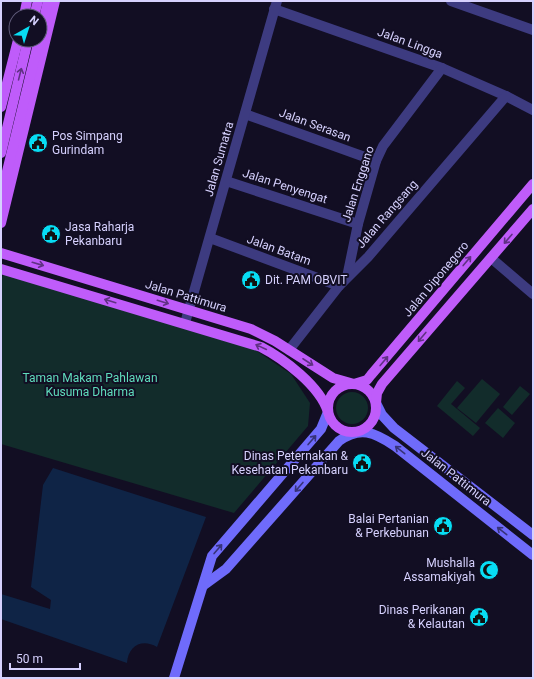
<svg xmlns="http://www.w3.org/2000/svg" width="534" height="679" viewBox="0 0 534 679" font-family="Roboto,sans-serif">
<rect width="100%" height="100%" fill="#120e23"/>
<!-- green -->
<g fill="#122c2b">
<path d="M3,274L254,349L291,374L310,403L308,426L234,513L1,444V281Z"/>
<path d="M482,379L500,394L476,423L457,408Z"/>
<path d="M457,381L465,388L451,404L480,428L473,436L437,406Z"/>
<path d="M520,386L530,394L512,415L503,407Z"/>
<circle cx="352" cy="408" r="16"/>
<path d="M498,408L515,423L503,438L485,423Z"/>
</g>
<!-- water -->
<path fill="#0f2446" d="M53,468L206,517L157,647C142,638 128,646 127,663L1,619V594L50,609L51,600L31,587L43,485Z"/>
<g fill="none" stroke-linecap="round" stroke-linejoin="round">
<!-- minor -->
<g stroke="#3d3b80" stroke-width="10">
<path d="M451,1L533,30"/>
<path d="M274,9L442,68L506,96L533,110"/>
<path d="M245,114L376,161"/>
<path d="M226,181L358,224"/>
<path d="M210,238L339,286"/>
<path d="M491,258L533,294"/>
<path d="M347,277L358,224L376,161L383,146L442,68"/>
<path d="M289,350L339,286L368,257L506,96"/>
</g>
<!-- tertiary -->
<path stroke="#3d3b80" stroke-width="10" d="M185,323L277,1"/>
<!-- secondary -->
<g stroke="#6f6bfb" stroke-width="10">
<path d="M376,403L382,415L394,428L533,535"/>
<path d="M204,585L226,569L339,441C360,426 374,432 395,446L533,555"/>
<path d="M174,678L212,556L321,429L328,412"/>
</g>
<!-- primary -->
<g stroke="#bf5cfa" stroke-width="10">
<path d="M24,16L27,1"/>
<path d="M1,107L18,40"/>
<path d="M1,223L55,1"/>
<path d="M1,253L251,329L275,341L333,378L354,384L367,380L371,375L533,184"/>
<path d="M1,269L261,347C284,359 320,386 328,412"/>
<circle cx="352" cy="408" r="24"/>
<path d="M376,403L377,393L382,384L533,209"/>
</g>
<!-- primary-bridge -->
<g stroke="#bf5cfa" stroke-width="10">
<path d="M34,16L38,1"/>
<path d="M40,36L48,1"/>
<path d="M1,153L28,40"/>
<path d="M1,196L39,40"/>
</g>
</g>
<!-- one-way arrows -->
<defs><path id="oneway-shaft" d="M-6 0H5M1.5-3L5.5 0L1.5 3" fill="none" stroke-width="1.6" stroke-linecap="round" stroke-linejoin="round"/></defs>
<g stroke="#603184">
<use href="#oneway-shaft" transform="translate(20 74) rotate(-76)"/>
<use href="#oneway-shaft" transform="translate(508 239) rotate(131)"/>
<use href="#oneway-shaft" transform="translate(467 261) rotate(-50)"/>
<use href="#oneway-shaft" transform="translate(38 264) rotate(16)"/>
<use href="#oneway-shaft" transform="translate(110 301) rotate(-163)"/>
<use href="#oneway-shaft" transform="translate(163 302) rotate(17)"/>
<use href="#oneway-shaft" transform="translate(422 337) rotate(130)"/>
<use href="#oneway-shaft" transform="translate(261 347) rotate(-155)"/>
<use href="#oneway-shaft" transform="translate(384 361) rotate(-50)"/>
<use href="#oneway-shaft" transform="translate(308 362) rotate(33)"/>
</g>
<g stroke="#373379">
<use href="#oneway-shaft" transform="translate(312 440) rotate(-49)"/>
<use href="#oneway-shaft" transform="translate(400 450) rotate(-142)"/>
<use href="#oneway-shaft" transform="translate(299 487) rotate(131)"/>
<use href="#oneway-shaft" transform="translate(502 531) rotate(-142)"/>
<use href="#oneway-shaft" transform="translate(218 549) rotate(-49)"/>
</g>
<!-- icons -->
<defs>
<symbol id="civic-disc" viewBox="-11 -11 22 22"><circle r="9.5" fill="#07ddf4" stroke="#120e23"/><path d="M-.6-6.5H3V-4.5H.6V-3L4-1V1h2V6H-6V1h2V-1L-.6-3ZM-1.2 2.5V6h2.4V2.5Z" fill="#111"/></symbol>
<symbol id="mosque-disc" viewBox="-11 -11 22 22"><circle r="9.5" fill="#07ddf4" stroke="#120e23"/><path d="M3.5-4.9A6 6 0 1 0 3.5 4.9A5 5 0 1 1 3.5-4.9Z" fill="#111"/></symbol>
</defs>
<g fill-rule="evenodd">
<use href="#civic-disc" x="27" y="132" width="22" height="22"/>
<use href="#civic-disc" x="40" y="223" width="22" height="22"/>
<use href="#civic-disc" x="240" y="269" width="22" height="22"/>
<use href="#civic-disc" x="351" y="452" width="22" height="22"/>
<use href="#civic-disc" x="432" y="515" width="22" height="22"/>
<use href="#mosque-disc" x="478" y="559" width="22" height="22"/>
<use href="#civic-disc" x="468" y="606" width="22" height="22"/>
</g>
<g text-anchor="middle" stroke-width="4" stroke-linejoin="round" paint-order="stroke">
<!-- street labels -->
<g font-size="12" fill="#d6d1fe" stroke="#120e23">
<text transform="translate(410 43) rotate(20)" y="4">Jalan Lingga</text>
<text transform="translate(315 125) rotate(20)" y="4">Jalan Serasan</text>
<text transform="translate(219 159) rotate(-74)" y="4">Jalan Sumatra</text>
<text transform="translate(358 184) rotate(-72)" y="4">Jalan Enggano</text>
<text transform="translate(285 186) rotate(18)" y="4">Jalan Penyengat</text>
<text transform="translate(387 214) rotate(-49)" y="4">Jalan Rangsang</text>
<text transform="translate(279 250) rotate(20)" y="4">Jalan Batam</text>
<text transform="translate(436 279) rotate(-50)" y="4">Jalan Diponegoro</text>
<text transform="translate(186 296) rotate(17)" y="4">Jalan Pattimura</text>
<text transform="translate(456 477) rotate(38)" y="4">Jalan Pattimura</text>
</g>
<!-- poi labels -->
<g font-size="12" fill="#d6d1fe" stroke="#120e23" text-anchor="end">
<text x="52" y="140" text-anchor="start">Pos Simpang<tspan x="52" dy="14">Gurindam</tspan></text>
<text x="65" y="231" text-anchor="start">Jasa Raharja<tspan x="65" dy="14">Pekanbaru</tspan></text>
<text x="265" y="284" text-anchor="start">Dit. PAM OBVIT</text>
<text x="348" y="460">Dinas Peternakan &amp;<tspan x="348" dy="14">Kesehatan Pekanbaru</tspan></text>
<text x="429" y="523">Balai Pertanian<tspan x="429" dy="14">&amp; Perkebunan</tspan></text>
<text x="475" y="567">Mushalla<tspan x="475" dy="14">Assamakiyah</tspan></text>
<text x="465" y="614">Dinas Perikanan<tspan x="465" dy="14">&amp; Kelautan</tspan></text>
</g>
<!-- park labels -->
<g font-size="12" fill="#5fdcbc" stroke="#120e23">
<text x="90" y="382">Taman Makam Pahlawan<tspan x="90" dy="14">Kusuma Dharma</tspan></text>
</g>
</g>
<!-- border -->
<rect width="534" height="679" fill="none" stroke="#d6d1fe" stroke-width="4"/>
<!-- north arrow -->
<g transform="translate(28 28) rotate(39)"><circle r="19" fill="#120e23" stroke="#605c7b"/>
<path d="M0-3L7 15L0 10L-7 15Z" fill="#07ddf4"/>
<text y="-6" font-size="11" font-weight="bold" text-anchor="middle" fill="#d6d1fe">N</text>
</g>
<!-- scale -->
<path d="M10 663v6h70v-6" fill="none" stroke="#d6d1fe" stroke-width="2"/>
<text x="16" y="663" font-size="12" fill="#d6d1fe" stroke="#120e23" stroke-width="3" paint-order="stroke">50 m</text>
</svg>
